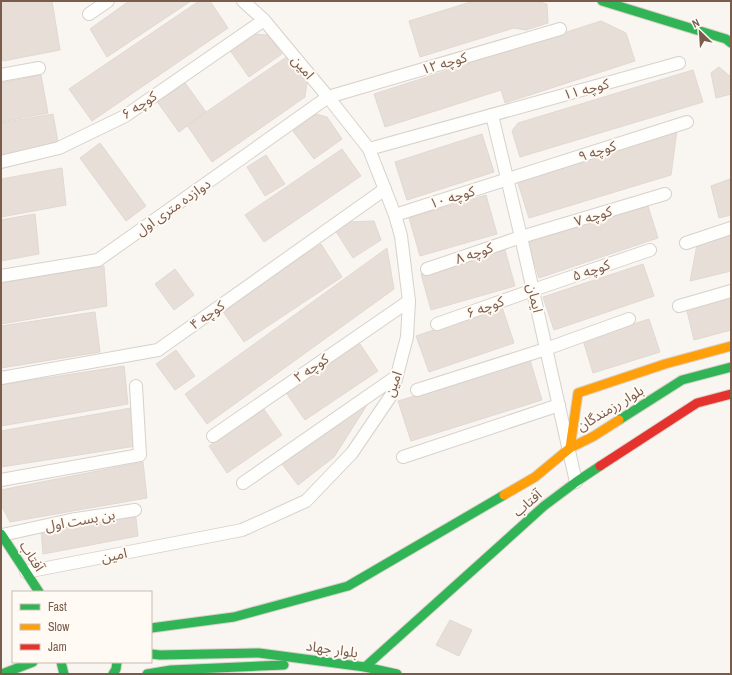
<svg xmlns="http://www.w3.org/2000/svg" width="732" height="675" viewBox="0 0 732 675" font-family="'Archivo Narrow','Noto Sans Arabic',sans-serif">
<rect width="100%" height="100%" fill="#f9f5f0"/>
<!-- building -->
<g fill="#e6ded7" stroke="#e2d8d2">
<path d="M1,1H52L60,50L3,61L1,49Z"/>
<path d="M129,1H191L107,57L90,29Z"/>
<path d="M199,1H210L228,28L92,121L69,89Z"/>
<path d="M474,1H536L547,4L548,23L526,30L514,28L420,57L409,21Z"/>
<path d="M601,21L626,33L635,61L505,103L501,90L385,127L374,94Z"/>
<path d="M251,34L268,35L282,54L249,77L229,49Z"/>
<path d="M288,56L307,82L305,97L212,162L187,125Z"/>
<path d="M719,67L731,77V94L716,98L711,73Z"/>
<path d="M693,70L703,102L520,157L512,131L518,123Z"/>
<path d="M41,75L48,113L1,122V83Z"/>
<path d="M183,80L206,112L179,132L156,100Z"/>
<path d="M53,114L59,148L1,158V123Z"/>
<path d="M316,114L327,117L342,139L314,159L293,131Z"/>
<path d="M677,130L671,175L529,218L517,180Z"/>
<path d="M482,134L494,172L407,200L395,162Z"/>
<path d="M100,143L146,206L126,221L80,158Z"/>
<path d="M342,149L361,176L264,242L245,215Z"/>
<path d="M266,155L285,184L265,196L247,167Z"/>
<path d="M62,168L66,205L1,217V179Z"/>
<path d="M730,179L731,215L719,218L711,186Z"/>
<path d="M486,195L497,234L420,256L409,218Z"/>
<path d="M647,203L658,238L539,278L528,243Z"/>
<path d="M35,214L39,254L1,261V220Z"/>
<path d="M374,221L381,240L353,258L335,230L347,222Z"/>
<path d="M731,234V271L690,281L697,245Z"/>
<path d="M321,244L342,277L244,342L222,310Z"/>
<path d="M387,248L394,289L207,424L185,394Z"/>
<path d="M505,250L515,286L431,310L421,274Z"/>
<path d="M643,264L654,296L554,330L543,297Z"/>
<path d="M104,266L107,306L1,324V283Z"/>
<path d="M175,269L194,295L174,310L155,284Z"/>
<path d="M731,295V330L694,340L686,307Z"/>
<path d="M502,307L514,343L429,372L416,336Z"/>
<path d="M95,312L100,352L1,368V326Z"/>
<path d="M649,319L660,352L593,373L583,340Z"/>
<path d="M358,341L378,371L305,420L285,391Z"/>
<path d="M176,350L195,376L175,390L156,364Z"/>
<path d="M530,360L542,400L411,441L398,401Z"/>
<path d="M124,366L128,404L1,426V385Z"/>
<path d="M374,394L334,457L298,485L282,464Z"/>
<path d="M131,408L136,446L1,467V431Z"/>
<path d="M263,408L282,435L227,473L209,446Z"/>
<path d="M143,462L147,498L10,522L1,505V490Z"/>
<path d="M135,510L138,536L43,554L41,530Z"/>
<path d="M450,620L472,630L459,656L436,645Z"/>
</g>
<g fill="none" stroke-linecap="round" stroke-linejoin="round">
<defs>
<g id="street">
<path d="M89,14L108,1"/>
<path d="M1,75L39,68"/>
<path d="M492,115L521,237L576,482"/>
<path d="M369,149L679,63"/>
<path d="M1,162L59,148L125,116L264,20"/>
<path d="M395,215L687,122"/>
<path d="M686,243L731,228"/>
<path d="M427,269L521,237L665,194"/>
<path d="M1,276L98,260L328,97L560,29"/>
<path d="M679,306L731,291"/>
<path d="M437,324L533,290L650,250"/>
<path d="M1,378L158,350L385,189"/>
<path d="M417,390L546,349L629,319"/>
<path d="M213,436L409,301"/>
<path d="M403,457L559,405"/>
<path d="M1,480L140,455L136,386"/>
<path d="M243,483L397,376"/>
<path d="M2,535L70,520L135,510"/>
<path d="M26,572L242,530L306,501L352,453L392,394L407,337L409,301L401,236L395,215L369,149L328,97L264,20L243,1"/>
</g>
<g id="fast">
<path d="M602,1L726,39L731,43"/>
<path d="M619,420L682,380L731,367"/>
<path d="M1,534L39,592"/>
<path d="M151,628L234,617L348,586L504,495"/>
<path d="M151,654L160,655L259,653L365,667L397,674"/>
<path d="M61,662L64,674"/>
<path d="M365,667L544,506L576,482L600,466"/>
<path d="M2,674L33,662"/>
<path d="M113,674L116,669L117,662"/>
<path d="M147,674L171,670L284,665"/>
</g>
<g id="slow">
<path d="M570,448L578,393L665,364L731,346"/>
<path d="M504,495L535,477L570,448L594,436L619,420"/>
</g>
<path id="jam" d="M600,466L697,403L731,394"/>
</defs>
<!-- street casing -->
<use href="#street" stroke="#d7d1cb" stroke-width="14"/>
<!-- fast casing -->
<use href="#fast" stroke="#d9d2cb" stroke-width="11"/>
<!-- slow casing -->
<use href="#slow" stroke="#d9d2cb" stroke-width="11"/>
<!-- jam casing -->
<use href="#jam" stroke="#d9d2cb" stroke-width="11"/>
<!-- street -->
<use href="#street" stroke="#fefefd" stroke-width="12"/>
<!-- fast -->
<use href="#fast" stroke="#30b455" stroke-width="9"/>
<!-- slow -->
<use href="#slow" stroke="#ff9f0a" stroke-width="9"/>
<!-- jam -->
<use href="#jam" stroke="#e5322d" stroke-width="9"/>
</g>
<g text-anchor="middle" stroke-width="4" stroke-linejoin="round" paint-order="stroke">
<!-- street labels -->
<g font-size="14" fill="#7a5c4d" stroke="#fffaf3">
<text transform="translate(444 63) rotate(-16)" y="5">کوچه ۱۲</text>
<text transform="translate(303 67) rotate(50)" y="5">امین</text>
<text transform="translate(586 89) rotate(-15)" y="5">کوچه ۱۱</text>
<text transform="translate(139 105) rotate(-33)" y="5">کوچه ۶</text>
<text transform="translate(597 151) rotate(-18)" y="5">کوچه ۹</text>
<text transform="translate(452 197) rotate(-17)" y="5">کوچه ۱۰</text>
<text transform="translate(173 207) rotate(-35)" y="5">دوازده متری اول</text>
<text transform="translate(593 216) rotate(-17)" y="5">کوچه ۷</text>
<text transform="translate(474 253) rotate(-19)" y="5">کوچه ۸</text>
<text transform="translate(591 270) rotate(-19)" y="5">کوچه ۵</text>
<text transform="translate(535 298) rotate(77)" y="5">ایمان</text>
<text transform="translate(485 307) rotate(-20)" y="5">کوچه ۶</text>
<text transform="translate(207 315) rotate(-35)" y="5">کوچه ۴</text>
<text transform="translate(311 368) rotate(-34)" y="5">کوچه ۲</text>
<text transform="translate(393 384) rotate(-70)" y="5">امین</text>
<text transform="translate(610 408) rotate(-31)" y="5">بلوار رزمندگان</text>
<text transform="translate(527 503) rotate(-41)" y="5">آفتاب</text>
<text transform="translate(80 520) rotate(-10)" y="5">بن بست اول</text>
<text transform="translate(114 555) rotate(-11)" y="5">امین</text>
<text transform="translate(32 556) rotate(57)" y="5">آفتاب</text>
<text transform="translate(332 649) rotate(8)" y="5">بلوار جهاد</text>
</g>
</g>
<!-- border -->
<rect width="732" height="675" fill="none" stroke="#7a5c4d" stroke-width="4"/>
<!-- legend -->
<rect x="12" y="591" width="140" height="72" fill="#fffaf3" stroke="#cabbb1"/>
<rect x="20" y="604" width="20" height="6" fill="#30b455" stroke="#cabbb1"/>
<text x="48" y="611" font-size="12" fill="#7a5c4d">Fast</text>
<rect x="20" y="624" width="20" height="6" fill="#ff9f0a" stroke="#cabbb1"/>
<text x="48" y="631" font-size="12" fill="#7a5c4d">Slow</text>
<rect x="20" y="644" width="20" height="6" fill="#e5322d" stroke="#cabbb1"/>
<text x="48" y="651" font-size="12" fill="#7a5c4d">Jam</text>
<!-- north arrow -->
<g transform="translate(700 32) rotate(335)" stroke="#fffaf3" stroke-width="3" paint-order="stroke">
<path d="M0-3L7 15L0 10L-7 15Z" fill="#7a5c4d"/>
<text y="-6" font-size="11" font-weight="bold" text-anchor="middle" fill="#7a5c4d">N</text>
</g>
</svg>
